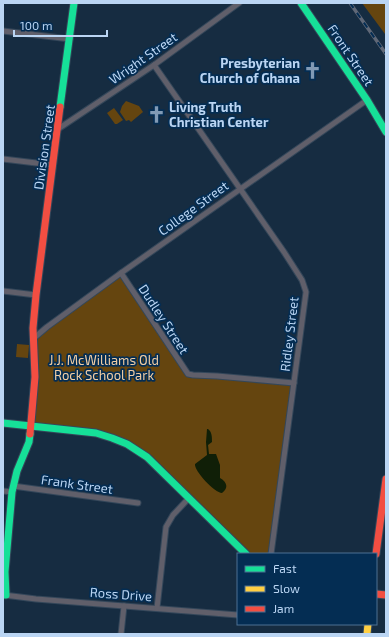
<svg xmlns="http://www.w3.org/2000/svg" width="389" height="637" viewBox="0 0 389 637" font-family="'Exo 2',sans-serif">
<rect width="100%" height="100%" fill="#162c41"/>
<!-- green -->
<g fill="#65450f">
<path d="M362,3H386V33L385,34Z"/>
<path d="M126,101L139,106L143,112L131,122L129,120L126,121L120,112L122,106Z"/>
<path d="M114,108L123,120L117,124H115L107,113Z"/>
<path d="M121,273L186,372L294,383L271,554H246L153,463L116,439L32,426L34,338Z"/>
<path d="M17,344L29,345L28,358L16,357Z"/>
</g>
<!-- water -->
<path fill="#101f07" d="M207,429H208C212,432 212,437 212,442L208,445L209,454H216L220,465V478C227,482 229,488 222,493C215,493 194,471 195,464L207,455L206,442Z"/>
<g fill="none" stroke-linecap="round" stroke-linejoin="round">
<defs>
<g id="street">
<path d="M3,31L70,39"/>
<path d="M154,65L284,252L302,280L306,292L271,554"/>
<path d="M58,129L154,65L239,3"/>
<path d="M3,159L53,165"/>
<path d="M121,273L188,374L193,375L217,376L294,383"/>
<path d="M3,291L36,295"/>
<path d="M34,338L47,327L121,273L367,100"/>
<path d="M13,486L138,503"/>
<path d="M3,491L12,492"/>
<path d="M4,595L36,599L238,615"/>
<path d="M157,608L166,527L173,515L189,498"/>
<path d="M121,634L124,606"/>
</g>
<g id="fast">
<path d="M301,3L367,100L386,132"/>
<path d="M60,107L74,3"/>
<path d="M3,423L96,433L112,438L127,444L147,457L246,554"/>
<path d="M6,595L5,572L12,492L17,471L29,442L30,434"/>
</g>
<path id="slow" d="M367,634L368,624"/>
<g id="jam">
<path d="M30,434L35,377L33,328L36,295L60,107"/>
<path d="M376,554L386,479"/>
<path d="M376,594L386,595"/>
</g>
</defs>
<!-- street casing -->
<use href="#street" stroke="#34475a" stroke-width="7"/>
<!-- fast casing -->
<use href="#fast" stroke="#34475a" stroke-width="9"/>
<!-- slow casing -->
<use href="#slow" stroke="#34475a" stroke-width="9"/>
<!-- jam casing -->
<use href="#jam" stroke="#34475a" stroke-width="9"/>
<!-- street -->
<use href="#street" stroke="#605f6a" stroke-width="5"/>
<!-- fast -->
<use href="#fast" stroke="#16e098" stroke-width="7"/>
<!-- slow -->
<use href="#slow" stroke="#ffcf43" stroke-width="7"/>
<!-- jam -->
<use href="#jam" stroke="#f24e42" stroke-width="7"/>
<defs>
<path id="rail" d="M350,3L386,54"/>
</defs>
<!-- rail casing -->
<use href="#rail" stroke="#606877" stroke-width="3.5"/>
<!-- rail -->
<use href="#rail" stroke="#042d53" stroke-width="2" stroke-dasharray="6" stroke-linecap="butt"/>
</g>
<!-- icons -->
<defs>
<symbol id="church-bare" viewBox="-9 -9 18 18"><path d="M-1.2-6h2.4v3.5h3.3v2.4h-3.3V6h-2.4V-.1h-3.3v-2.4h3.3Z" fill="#819ab5" stroke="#042d53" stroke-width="2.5" paint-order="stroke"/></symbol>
</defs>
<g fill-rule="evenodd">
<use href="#church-bare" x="300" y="58" width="25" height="25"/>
<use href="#church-bare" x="144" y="102" width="25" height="25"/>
</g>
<g text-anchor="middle" stroke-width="3.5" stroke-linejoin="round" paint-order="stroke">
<!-- street labels -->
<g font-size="13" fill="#bad5f3" stroke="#042d53">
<text transform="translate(351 55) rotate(56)" y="5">Front Street</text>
<text transform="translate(143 58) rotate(-35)" y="5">Wright Street</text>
<text transform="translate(44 147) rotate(-82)" y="5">Division Street</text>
<text transform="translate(193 208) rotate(-36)" y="5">College Street</text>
<text transform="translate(164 319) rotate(57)" y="5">Dudley Street</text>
<text transform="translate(289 334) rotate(-83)" y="5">Ridley Street</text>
<text transform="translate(77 484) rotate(8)" y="5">Frank Street</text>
<text transform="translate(121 594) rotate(4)" y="5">Ross Drive</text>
</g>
<!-- poi labels -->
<g font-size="13" font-weight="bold" fill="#bad5f3" stroke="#042d53" text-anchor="end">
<text x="300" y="68">Presbyterian<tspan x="300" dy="15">Church of Ghana</tspan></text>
<text x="169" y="112" text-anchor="start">Living Truth<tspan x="169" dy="15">Christian Center</tspan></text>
</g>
<!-- park labels -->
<g font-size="13" fill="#f2cea4" stroke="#042d53">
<text x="104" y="365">J.J. McWilliams Old<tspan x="104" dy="15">Rock School Park</tspan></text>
</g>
</g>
<!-- border -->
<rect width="389" height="637" fill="none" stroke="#bad5f3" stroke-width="8"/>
<!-- legend -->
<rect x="237" y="553" width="140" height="72" fill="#042d53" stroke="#4d7093"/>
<rect x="245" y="566" width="20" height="6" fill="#16e098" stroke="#4d7093"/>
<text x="273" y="573" font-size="12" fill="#bad5f3">Fast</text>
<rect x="245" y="586" width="20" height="6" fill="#ffcf43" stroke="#4d7093"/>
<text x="273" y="593" font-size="12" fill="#bad5f3">Slow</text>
<rect x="245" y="606" width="20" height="6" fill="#f24e42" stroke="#4d7093"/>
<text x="273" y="613" font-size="12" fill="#bad5f3">Jam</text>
<!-- scale -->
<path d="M14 30v6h93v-6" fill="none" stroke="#bad5f3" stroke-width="2"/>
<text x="20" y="30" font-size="12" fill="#bad5f3" stroke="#042d53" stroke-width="3" paint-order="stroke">100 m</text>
</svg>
